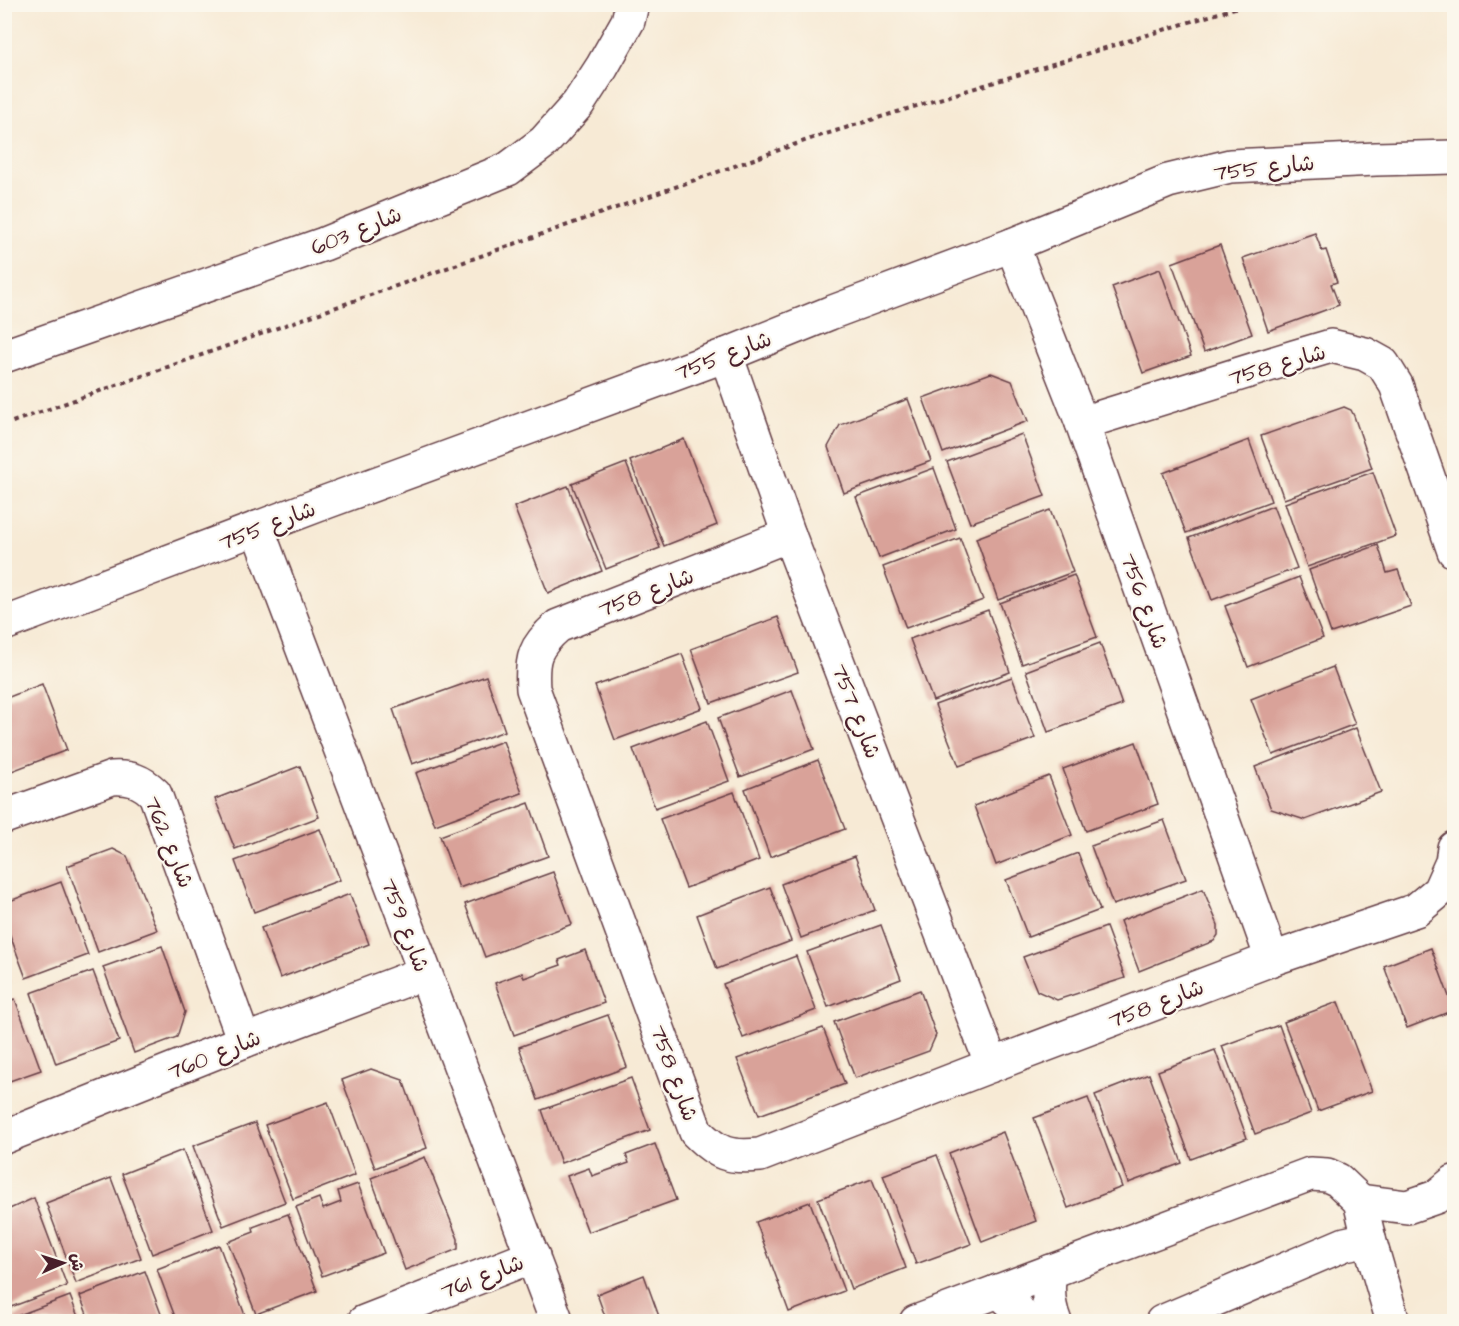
<svg xmlns="http://www.w3.org/2000/svg" width="1459" height="1326" viewBox="0 0 1459 1326" font-family="'Architects Daughter','Playpen Sans Arabic',sans-serif">
<rect width="100%" height="100%" fill="#fbf7ec"/>
<filter id="ink" filterUnits="userSpaceOnUse"><feTurbulence type="fractalNoise" baseFrequency=".0167" numOctaves="2"/><feDisplacementMap in="SourceGraphic" scale="12" xChannelSelector="R" yChannelSelector="G"/><feConvolveMatrix kernelMatrix="1 2 1 2 8 2 1 2 1" color-interpolation-filters="sRGB"/></filter>
<filter id="wash" filterUnits="userSpaceOnUse"><feTurbulence type="fractalNoise" baseFrequency=".008" numOctaves="4" result="noise"/><feDisplacementMap in="SourceGraphic" scale="24" xChannelSelector="R" yChannelSelector="G"/><feGaussianBlur stdDeviation="1.35" result="paint"/><feColorMatrix in="noise" values="0 0 0 0 0 0 0 0 0 0 0 0 0 0 0 0 0 1.4 0 .05"/><feComposite in="paint" operator="in"/></filter>
<g filter="url(#wash)">
<rect width="100%" height="100%" fill="#f7ead5"/>
<g id="blocks">
<!-- building -->
<g fill="#d9a299">
<path d="M1315,233L1322,251L1326,250L1337,282L1331,284L1339,305L1268,331L1243,258Z"/>
<path d="M1220,245L1252,334L1204,352L1172,263Z"/>
<path d="M1160,269L1191,356L1143,373L1112,287Z"/>
<path d="M991,373L1012,381L1028,421L943,453L923,398Z"/>
<path d="M908,399L931,461L844,493L828,447L840,425Z"/>
<path d="M1344,407L1351,410L1354,416L1372,468L1284,499L1261,436Z"/>
<path d="M1022,434L1045,496L970,523L947,462Z"/>
<path d="M684,439L717,525L664,546L630,461Z"/>
<path d="M1249,440L1271,501L1186,533L1163,473Z"/>
<path d="M626,463L660,548L606,569L572,484Z"/>
<path d="M934,468L956,529L879,558L856,497Z"/>
<path d="M1373,472L1396,536L1307,567L1285,503Z"/>
<path d="M568,486L602,571L548,593L514,507Z"/>
<path d="M1273,506L1297,568L1212,600L1189,538Z"/>
<path d="M1050,510L1073,572L998,600L976,538Z"/>
<path d="M960,538L983,600L906,628L883,567Z"/>
<path d="M1378,545L1387,573L1398,570L1411,606L1331,633L1309,570Z"/>
<path d="M1074,575L1097,637L1022,664L1000,603Z"/>
<path d="M1299,577L1323,638L1248,667L1225,606Z"/>
<path d="M988,610L1010,672L933,701L910,639Z"/>
<path d="M778,617L798,672L711,703L691,649Z"/>
<path d="M1100,643L1122,705L1048,732L1026,671Z"/>
<path d="M682,654L702,708L615,740L595,686Z"/>
<path d="M1333,667L1355,724L1273,755L1251,699Z"/>
<path d="M486,676L505,731L412,764L393,709Z"/>
<path d="M1012,677L1035,738L959,766L935,705Z"/>
<path d="M42,684L67,750L4,774V699Z"/>
<path d="M792,690L814,749L740,777L718,718Z"/>
<path d="M707,721L729,781L655,808L633,749Z"/>
<path d="M1356,728L1381,792L1305,820L1271,809L1255,767Z"/>
<path d="M503,741L522,793L435,825L416,773Z"/>
<path d="M1136,742L1158,804L1086,831L1063,769Z"/>
<path d="M818,760L845,829L770,857L745,789Z"/>
<path d="M300,766L319,817L235,849L215,799Z"/>
<path d="M1049,776L1072,835L996,865L974,806Z"/>
<path d="M734,792L759,860L686,888L660,819Z"/>
<path d="M529,803L548,856L459,888L440,836Z"/>
<path d="M1164,820L1186,879L1113,905L1091,846Z"/>
<path d="M320,829L340,880L254,912L235,861Z"/>
<path d="M113,849L127,856L157,930L98,952L67,866Z"/>
<path d="M1078,853L1100,910L1028,937L1006,880Z"/>
<path d="M855,856L875,910L801,938L781,884Z"/>
<path d="M553,872L572,924L485,957L465,904Z"/>
<path d="M61,882L88,955L26,978L4,919V903Z"/>
<path d="M770,887L791,941L717,969L697,915Z"/>
<path d="M1203,889L1218,925V935L1214,941L1139,971L1120,921Z"/>
<path d="M350,894L369,944L280,978L261,928Z"/>
<path d="M881,925L901,979L828,1007L807,952Z"/>
<path d="M1106,927L1125,978L1057,1000L1037,991L1023,957Z"/>
<path d="M162,946L185,1012L177,1037L134,1053L103,967Z"/>
<path d="M1431,948L1454,1010L1407,1028L1384,966Z"/>
<path d="M585,950L604,1003L514,1035L495,983L522,973L524,978L561,965L559,960Z"/>
<path d="M796,956L816,1010L743,1038L723,984Z"/>
<path d="M4,969L10,984L4,986Z"/>
<path d="M93,971L119,1041L56,1064L31,993Z"/>
<path d="M920,990L936,1035L929,1051L855,1078L834,1022Z"/>
<path d="M15,999L41,1070L4,1083V1003Z"/>
<path d="M1338,1002L1372,1091L1318,1111L1284,1022Z"/>
<path d="M608,1015L627,1067L538,1100L519,1047Z"/>
<path d="M1279,1025L1311,1113L1255,1134L1222,1046Z"/>
<path d="M823,1028L845,1084L759,1115L737,1059Z"/>
<path d="M1215,1050L1247,1138L1191,1159L1158,1071Z"/>
<path d="M371,1069L403,1080L427,1148L375,1168L342,1080Z"/>
<path d="M1149,1074L1182,1163L1128,1183L1095,1095Z"/>
<path d="M631,1078L650,1130L561,1163L542,1110Z"/>
<path d="M1088,1098L1122,1187L1068,1208L1034,1118Z"/>
<path d="M328,1102L355,1175L293,1199L265,1125Z"/>
<path d="M255,1123L285,1202L223,1226L193,1146Z"/>
<path d="M1003,1132L1036,1221L982,1242L949,1153Z"/>
<path d="M655,1144L676,1200L588,1232L567,1176L589,1168L592,1176L629,1163L626,1155Z"/>
<path d="M183,1150L213,1230L152,1254L122,1174Z"/>
<path d="M937,1155L971,1244L916,1264L883,1175Z"/>
<path d="M425,1157L458,1239V1249L405,1270L371,1178Z"/>
<path d="M111,1178L141,1258L76,1283L46,1203Z"/>
<path d="M872,1179L906,1268L851,1289L818,1199Z"/>
<path d="M358,1184L384,1253L322,1276L296,1207L319,1198L323,1209L341,1202L338,1191Z"/>
<path d="M34,1198L67,1286L11,1307L5,1288V1211Z"/>
<path d="M810,1202L844,1291L789,1312L756,1222Z"/>
<path d="M288,1214L317,1291L256,1314L228,1242L254,1232L253,1227Z"/>
<path d="M219,1245L246,1318L238,1322H177L157,1269Z"/>
<path d="M145,1271L164,1322H90L80,1296Z"/>
<path d="M644,1275L661,1322H607L597,1294Z"/>
<path d="M70,1296L80,1322H16L14,1317Z"/>
</g>
</g>
</g>
<g filter="url(#ink)">
<use href="#blocks" fill-opacity="0" stroke="#643d44" stroke-width="1.5"/>
<g fill="none" stroke-linecap="round" stroke-linejoin="round">
<defs>
<g id="minor">
<path d="M1012,245L1082,423L1272,959"/>
<path d="M726,355L789,535L992,1065"/>
<path d="M4,356L324,244L508,169L544,142L578,104L602,67L628,21L632,4"/>
<path d="M1082,423L1294,357L1331,346L1365,354L1383,364L1396,385L1454,551"/>
<path d="M257,528L557,1322"/>
<path d="M789,535L558,626C534,647 531,658 533,689L696,1132C718,1154 728,1158 760,1155L992,1065L1272,959L1416,910L1439,891L1452,862L1454,848"/>
<path d="M4,624L326,502L726,355L830,313L1012,245L1168,181L1230,166L1376,159L1454,157"/>
<path d="M4,817L112,778C130,777 141,780 155,794L244,1041"/>
<path d="M4,1137L244,1041L424,973"/>
<path d="M1360,1201L1407,1207L1436,1197L1454,1182"/>
<path d="M1050,1271C1047,1289 1048,1305 1055,1322"/>
<path d="M998,1291C1010,1300 1018,1308 1025,1322"/>
<path d="M364,1322L533,1256"/>
<path d="M916,1322L1310,1174L1327,1175L1338,1180L1360,1201L1369,1239L1393,1322"/>
<path d="M1162,1322L1345,1244L1369,1239"/>
</g>
</defs>
<!-- minor casing -->
<use href="#minor" stroke="#643d44" stroke-width="36"/>
<!-- path -->
<path stroke="#643d44" stroke-width="4" stroke-dasharray="4.5 4.5" stroke-linecap="butt" d="M4,425L816,137L1248,4"/>
<!-- minor -->
<use href="#minor" stroke="#fff" stroke-width="33"/>
</g>
</g>
<g text-anchor="middle" stroke-width="4.5" stroke-linejoin="round" paint-order="stroke">
<!-- street labels -->
<g font-size="22" fill="#4a1f2b" stroke="#fbf7ec">
<text transform="translate(1264 167) rotate(-6)" y="8">شارع 755</text>
<text transform="translate(356 230) rotate(-22)" y="8">شارع 603</text>
<text transform="translate(723 355) rotate(-21)" y="8">شارع 755</text>
<text transform="translate(1277 364) rotate(-16)" y="8">شارع 758</text>
<text transform="translate(267 525) rotate(-21)" y="8">شارع 755</text>
<text transform="translate(646 592) rotate(-21)" y="8">شارع 758</text>
<text transform="translate(1145 601) rotate(70)" y="8">شارع 756</text>
<text transform="translate(857 711) rotate(69)" y="8">شارع 757</text>
<text transform="translate(170 842) rotate(68)" y="8">شارع 762</text>
<text transform="translate(406 925) rotate(69)" y="8">شارع 759</text>
<text transform="translate(1156 1003) rotate(-21)" y="8">شارع 758</text>
<text transform="translate(214 1054) rotate(-22)" y="8">شارع 760</text>
<text transform="translate(675 1073) rotate(70)" y="8">شارع 758</text>
<text transform="translate(482 1276) rotate(-21)" y="8">شارع 761</text>
</g>
</g>
<!-- margin -->
<rect width="1459" height="1326" fill="none" stroke="#fbf7ec" stroke-width="24"/>
<!-- north arrow -->
<g transform="translate(63 1263) rotate(87)" stroke="#fbf7ec" stroke-width="4.5" paint-order="stroke">
<path d="M0-4.5L10 22L0 15L-10 22Z" fill="#4a1f2b"/>
<text y="-9" font-size="16" font-weight="bold" text-anchor="middle" fill="#4a1f2b">ش</text>
</g>
</svg>
